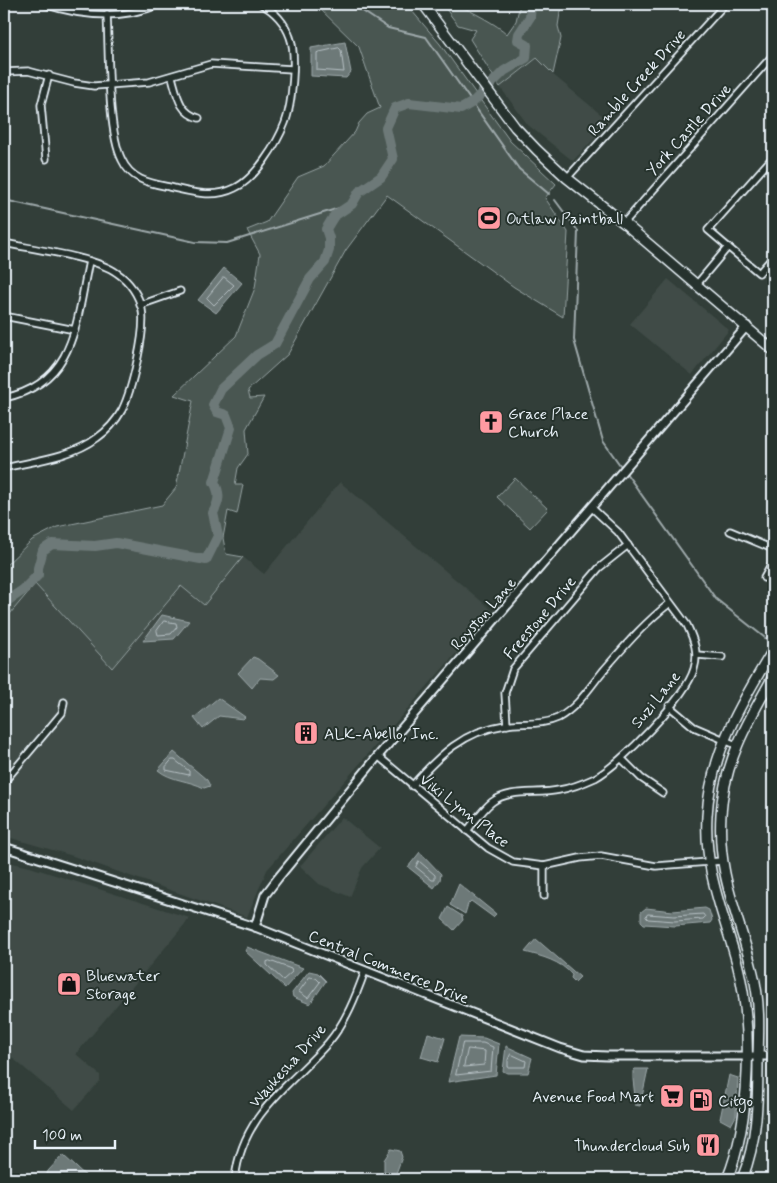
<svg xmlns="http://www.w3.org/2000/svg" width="777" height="1183" viewBox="0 0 777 1183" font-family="Mynerve,sans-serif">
<rect width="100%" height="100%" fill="#323e39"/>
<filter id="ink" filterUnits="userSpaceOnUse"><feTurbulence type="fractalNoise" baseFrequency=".02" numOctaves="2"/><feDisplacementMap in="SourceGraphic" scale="10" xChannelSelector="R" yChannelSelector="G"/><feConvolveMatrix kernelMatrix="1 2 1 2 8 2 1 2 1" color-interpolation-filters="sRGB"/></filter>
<g filter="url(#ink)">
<!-- built -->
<g fill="#3f4b46">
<path d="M538,58L551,73L610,122L573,161L528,125L500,87Z"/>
<path d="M668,279L729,330L692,375L630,324Z"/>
<path d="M340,482L493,611L267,870L247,917L73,856L4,836V621L35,584L112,668L181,586L204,605L243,557L264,574Z"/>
<path d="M342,817L380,848L362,868L350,897L319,884L300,866Z"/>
<path d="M4,861L30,867L190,918L76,1054L100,1075V1081L74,1110L4,1051Z"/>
</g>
<!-- green -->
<g fill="#495651" stroke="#98a4a4">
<path d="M315,4H406L440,44L510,141L556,184L545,198L568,232L563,317L514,287L387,195L346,250L288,354L248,390L250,398L264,397L246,429L248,454L238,468L235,485H243L237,514L228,511L223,538L226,554L243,557L204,605L181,586L112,668L35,584L4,621V567L32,540L57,527L162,505L176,488L193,401L174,395L236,336L255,288L260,254L247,230L267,222L298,177L324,166L355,132L359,123L367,114L380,108L359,47Z"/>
<path d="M442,4C447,4 454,3 458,5C471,11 498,25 507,34L516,21L520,4H565L560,13L558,26L561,38L553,74L537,58L500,87L470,39L476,30L458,25Z"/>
<path d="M515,478L548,509L530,528L497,497Z"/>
</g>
<!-- water -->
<g fill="#6d7978" stroke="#9ea9ab">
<path d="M345,42L351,72L346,78L311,76V48Z"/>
<path d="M224,268L242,283L216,313L198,300Z"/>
<path d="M162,615L189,621L174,639L143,641Z"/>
<path d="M253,657L258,659L279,675L274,679L260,678L252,688L238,673Z"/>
<path d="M218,698L245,717L243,719L219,716L203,729L194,718Z"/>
<path d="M174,752L207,780L210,786L204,788C189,780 171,781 158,770Z"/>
<path d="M420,852L441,874L440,880L434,888L408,867Z"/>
<path d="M459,884L496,914L493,917L471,901L468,904L465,914L450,905Z"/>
<path d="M448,907L462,916L463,920L454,930L442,919Z"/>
<path d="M646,908L673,911L705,908L709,910L712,920L710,923L675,926L644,924L641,921V912Z"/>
<path d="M536,939L580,977L575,982L571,978L572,975C561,961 541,956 525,952Z"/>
<path d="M247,947L303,968L285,988L245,951Z"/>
<path d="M309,971L318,973L326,981L310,1004L293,997L292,993Z"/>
<path d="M428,1033L445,1038L438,1062L421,1057Z"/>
<path d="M459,1037L484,1038L499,1044L496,1075L448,1082Z"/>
<path d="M506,1046L532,1058L528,1073H507L503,1071Z"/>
<path d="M635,1069H648L640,1106L635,1105C636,1093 632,1083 633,1071Z"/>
<path d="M729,1075L738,1078L736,1116L731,1125L720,1119Z"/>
<path d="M391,1149L400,1151L402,1157L394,1179L384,1177V1160Z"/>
<path d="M62,1156H64L89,1179H45L48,1171Z"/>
</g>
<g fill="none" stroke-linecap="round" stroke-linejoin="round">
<!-- shore -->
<g stroke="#b7c1c5" stroke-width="1">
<path d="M339,48L341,50L344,72L317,70V53Z"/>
<path d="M224,277L234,285L214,305L207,298Z"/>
<path d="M164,621L176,623L177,627L171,634L158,635L157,631Z"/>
<path d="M172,760H175L189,771V775L166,770V767Z"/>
<path d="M419,861L435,875V880H432L416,867Z"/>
<path d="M648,914L674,916L703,914L705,917L703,919L675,921L648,919L646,917Z"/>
<path d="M270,961L291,969L292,972L283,980L267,965V962Z"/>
<path d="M310,977L316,978L320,982L308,998L299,992Z"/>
<path d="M463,1043H483L493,1047L491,1071L456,1075Z"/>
<path d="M468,1049L485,1051L484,1065L464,1067Z"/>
<path d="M511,1054L526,1061L525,1067H508V1060Z"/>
</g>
<!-- stream -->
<g stroke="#9ea9ab" stroke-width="2">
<path d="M352,4L388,28L426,37L519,169L549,194"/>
<path d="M4,200L195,242L227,243L352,204"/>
<path d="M555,200L578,231L574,340L603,441L620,465"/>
<path d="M626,473L716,599L769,641"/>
</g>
<!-- river -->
<path stroke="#6d7978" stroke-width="10" d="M4,603L23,590L38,575V568L43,550L52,544L95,546L116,543L206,560L218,536L213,513C219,502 221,494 214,482L231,428L226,415L217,412L213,405L221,389L257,355L275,344L310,279L325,262L329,250V238L326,229L334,216L352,204L359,192L381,177L393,159L386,128L395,108L409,103L461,109L473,102L504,71L526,58L527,45L518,40L519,34L530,17L531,4"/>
<defs>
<g id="minor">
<path d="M44,4C83,17 122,20 160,4"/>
<path d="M107,14C109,49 107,131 122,160C131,180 150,183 169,187C192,192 213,199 235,188C255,179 277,144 285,123C292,105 297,55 290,37C285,23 274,11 261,4"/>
<path d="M4,72L28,71L74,83L94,86L149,82L211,64L292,69"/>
<path d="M172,77C177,94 179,113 199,118"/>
<path d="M46,159L41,105L49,75"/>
<path d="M567,178L725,4"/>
<path d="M624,223L773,55"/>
<path d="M4,243C32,249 96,257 117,273C129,281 139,295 142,310C146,331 132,390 122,410C116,421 107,431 97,438C72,457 34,461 4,468"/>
<path d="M728,247L759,273L773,257"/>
<path d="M697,284L728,247L708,230L773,157"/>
<path d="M140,305L180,291"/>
<path d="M4,316L75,330"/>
<path d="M4,398C76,383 76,322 89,261"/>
<path d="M730,531L773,549"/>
<path d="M764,578L773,562"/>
<path d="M697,655L722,657"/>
<path d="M766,662L773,666"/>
<path d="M669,706L694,727L736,745"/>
<path d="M507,725L505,693L513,669L599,568L628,545"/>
<path d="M378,756L488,848L513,862L544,866L580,858L601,856L656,866L722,861"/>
<path d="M622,759L641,778L663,793"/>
<path d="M4,782L62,713L64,702"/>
<path d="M412,786C439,755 464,731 505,725C523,722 541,726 558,718C577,708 590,687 603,671C624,647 644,623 670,603"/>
<path d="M467,831C475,821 482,810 492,802C510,788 538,795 559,790C571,788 584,783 595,778C621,764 686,697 694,669C699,653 694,640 687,625L618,532L592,508"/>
<path d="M544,896V866"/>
<path d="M235,1179C242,1114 289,1087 328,1043C346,1022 356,996 365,971"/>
</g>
<g id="tertiary">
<path d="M4,847L255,927L560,1048L584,1055L607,1056H773"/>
<path d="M255,927L265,895L278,878L378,756L747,326"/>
</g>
<g id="secondary">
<path d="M423,4L515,127L537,150L567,178L624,223L773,350"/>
<path d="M727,1179C751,1122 753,1023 737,963C723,912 704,871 707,816C710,754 742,701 773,650"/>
<path d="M742,1179C758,1140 758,1098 758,1056C759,1028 760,1000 753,973C739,914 717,878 721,814C724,762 748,721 773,677"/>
</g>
</defs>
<!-- minor casing -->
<use href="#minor" stroke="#e8f1f8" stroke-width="9"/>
<!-- tertiary casing -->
<use href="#tertiary" stroke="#e8f1f8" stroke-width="11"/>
<!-- secondary casing -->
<use href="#secondary" stroke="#e8f1f8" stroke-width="12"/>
<!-- minor -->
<use href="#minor" stroke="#26332d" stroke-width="5.5"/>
<!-- tertiary -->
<use href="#tertiary" stroke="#26332d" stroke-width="7"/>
<!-- secondary -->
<use href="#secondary" stroke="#26332d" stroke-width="9"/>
</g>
</g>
<!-- icons -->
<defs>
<symbol id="stadium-square" viewBox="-11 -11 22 22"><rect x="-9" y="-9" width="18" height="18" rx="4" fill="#ff9aa2" stroke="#26332d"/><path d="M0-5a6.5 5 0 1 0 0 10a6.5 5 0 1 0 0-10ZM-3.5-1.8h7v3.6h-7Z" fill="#111"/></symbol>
<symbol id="church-square" viewBox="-11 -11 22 22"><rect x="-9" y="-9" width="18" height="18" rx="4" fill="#ff9aa2" stroke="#26332d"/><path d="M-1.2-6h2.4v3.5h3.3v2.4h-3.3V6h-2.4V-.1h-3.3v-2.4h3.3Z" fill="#111"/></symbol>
<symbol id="building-square" viewBox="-11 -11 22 22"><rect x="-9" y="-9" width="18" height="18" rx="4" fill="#ff9aa2" stroke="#26332d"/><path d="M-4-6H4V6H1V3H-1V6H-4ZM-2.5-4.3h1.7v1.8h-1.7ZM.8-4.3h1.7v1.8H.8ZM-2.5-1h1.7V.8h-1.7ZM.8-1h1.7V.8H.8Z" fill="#111"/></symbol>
<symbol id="shop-square" viewBox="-11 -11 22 22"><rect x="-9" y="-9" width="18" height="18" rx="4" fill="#ff9aa2" stroke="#26332d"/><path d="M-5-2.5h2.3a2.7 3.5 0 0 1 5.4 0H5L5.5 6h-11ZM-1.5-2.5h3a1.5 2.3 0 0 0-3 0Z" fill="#111"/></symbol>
<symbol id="supermarket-square" viewBox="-11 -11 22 22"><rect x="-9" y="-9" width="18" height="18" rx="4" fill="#ff9aa2" stroke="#26332d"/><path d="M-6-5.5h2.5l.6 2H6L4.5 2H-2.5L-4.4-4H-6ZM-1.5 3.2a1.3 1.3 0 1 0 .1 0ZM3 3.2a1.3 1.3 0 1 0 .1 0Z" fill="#111"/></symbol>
<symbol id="fuel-square" viewBox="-11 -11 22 22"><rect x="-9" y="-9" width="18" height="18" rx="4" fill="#ff9aa2" stroke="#26332d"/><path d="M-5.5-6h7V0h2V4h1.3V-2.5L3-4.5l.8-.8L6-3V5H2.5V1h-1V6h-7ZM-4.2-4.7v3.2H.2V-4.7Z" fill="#111"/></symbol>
<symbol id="restaurant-square" viewBox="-11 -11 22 22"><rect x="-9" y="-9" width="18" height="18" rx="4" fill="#ff9aa2" stroke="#26332d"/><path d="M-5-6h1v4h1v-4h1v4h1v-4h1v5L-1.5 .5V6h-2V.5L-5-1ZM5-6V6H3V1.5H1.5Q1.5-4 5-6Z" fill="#111"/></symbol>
</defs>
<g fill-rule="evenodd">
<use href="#stadium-square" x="475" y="204" width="28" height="28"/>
<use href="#church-square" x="477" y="408" width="28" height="28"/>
<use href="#building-square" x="292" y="719" width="28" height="28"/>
<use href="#shop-square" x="55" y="970" width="28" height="28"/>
<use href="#supermarket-square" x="658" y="1082" width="28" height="28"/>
<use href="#fuel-square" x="687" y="1086" width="28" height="28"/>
<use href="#restaurant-square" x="694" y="1131" width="28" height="28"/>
</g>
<g text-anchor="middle" stroke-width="4" stroke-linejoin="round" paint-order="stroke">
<!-- street labels -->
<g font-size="16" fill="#e8f1f8" stroke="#26332d">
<text transform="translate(636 82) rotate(-48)" y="6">Ramble Creek Drive</text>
<text transform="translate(688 129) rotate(-48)" y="6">York Castle Drive</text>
<text transform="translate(483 613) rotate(-49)" y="6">Royston Lane</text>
<text transform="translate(539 617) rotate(-50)" y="6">Freestone Drive</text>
<text transform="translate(655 699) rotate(-51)" y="6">Suzi Lane</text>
<text transform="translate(465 810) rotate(38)" y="6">Viki Lynn Place</text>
<text transform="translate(389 966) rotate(22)" y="6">Central Commerce Drive</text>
<text transform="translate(287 1065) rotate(-48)" y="6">Waukesha Drive</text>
</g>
<!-- poi labels -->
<g font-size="16" fill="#e8f1f8" stroke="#26332d" text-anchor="start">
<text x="506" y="224">Outlaw Paintball</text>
<text x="508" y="419">Grace Place<tspan x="508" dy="18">Church</tspan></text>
<text x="324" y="739">ALK-Abello, Inc.</text>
<text x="86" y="981">Bluewater<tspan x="86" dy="18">Storage</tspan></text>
<text x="654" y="1102" text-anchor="end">Avenue Food Mart</text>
<text x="718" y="1106">Citgo</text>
<text x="690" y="1151" text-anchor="end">Thundercloud Sub</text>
</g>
</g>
<!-- margin -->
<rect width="777" height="1183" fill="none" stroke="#26332d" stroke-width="20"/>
<rect x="10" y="10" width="757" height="1163" fill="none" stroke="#e8f1f8" stroke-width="2" filter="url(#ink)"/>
<!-- scale -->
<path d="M35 1140v8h80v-8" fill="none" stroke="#e8f1f8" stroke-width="2.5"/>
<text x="42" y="1140" font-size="15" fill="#e8f1f8" stroke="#26332d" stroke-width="4" paint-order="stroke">100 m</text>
</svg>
